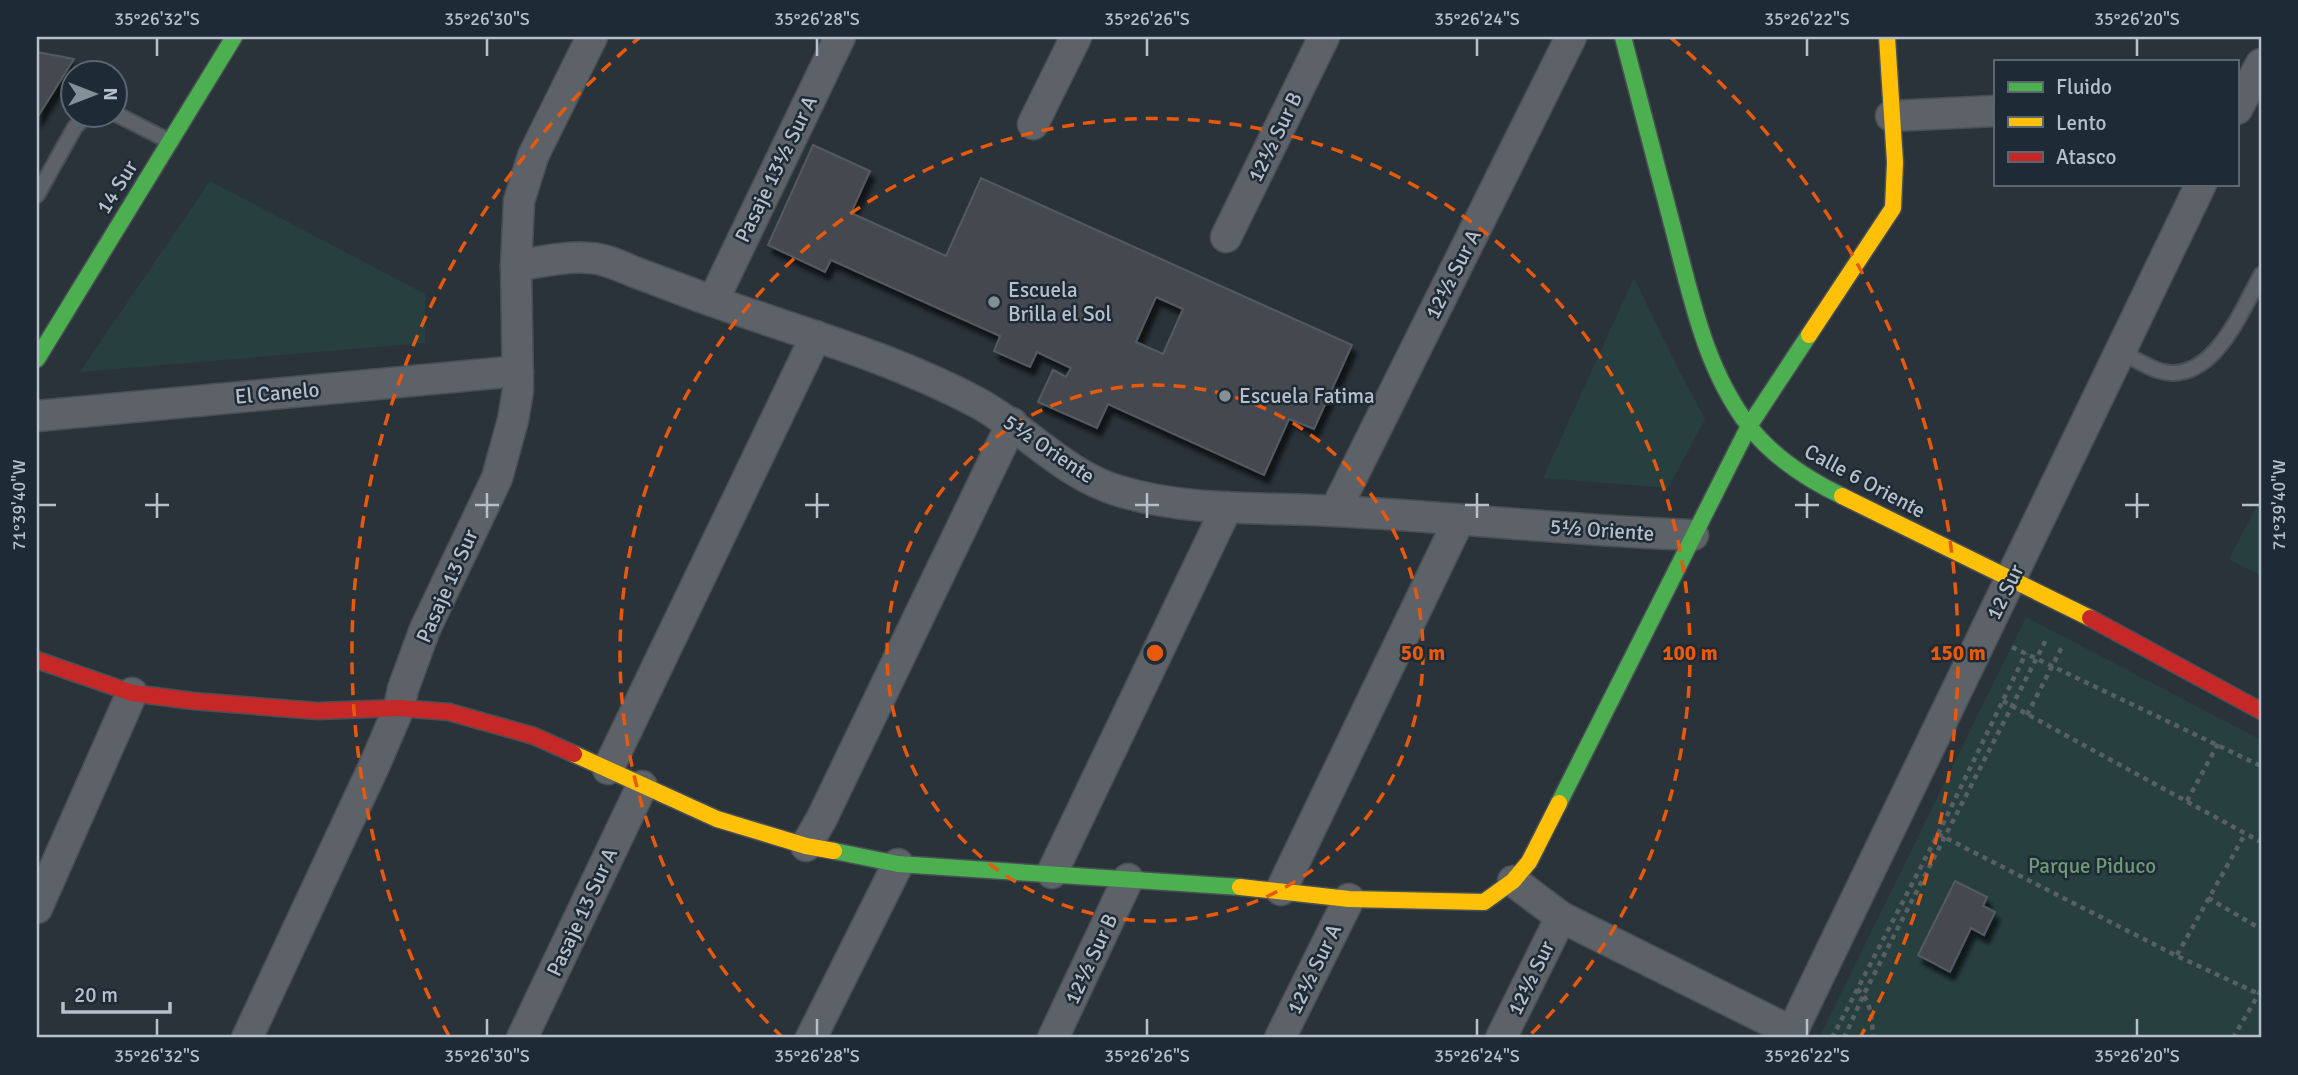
<svg xmlns="http://www.w3.org/2000/svg" width="2298" height="1075" viewBox="0 0 2298 1075" font-family="Signika,sans-serif">
<defs>
<filter id="shadow"><feDropShadow dx="4.5" dy="8" stdDeviation="2" flood-color="#0009"/></filter>
</defs>
<rect width="100%" height="100%" fill="#2b333a"/>
<!-- green -->
<g fill="#283f40">
<path d="M210,181L425,294V343L80,372Z"/>
<path d="M1634,278L1678,369L1705,419L1668,488L1543,478Z"/>
<path d="M2261,498V576L2229,559Z"/>
<path d="M2026,617L2261,740V1038H1819Z"/>
</g>
<!-- building -->
<g fill="#444a50" stroke="#535a61" stroke-width="2" fill-rule="evenodd" filter="url(#shadow)">
<path d="M37,52L74,59L37,118Z"/>
<path d="M813,145L870,171L851,213L946,256L981,178L1352,345L1314,429L1289,419L1264,475L1108,404L1097,428L1038,402L1053,370L1066,377L1071,368L1037,352L1030,367L994,351L1000,336L831,260L825,272L768,245ZM1156,297L1183,309L1163,354L1136,342Z"/>
<path d="M1955,881L1987,897L1983,906L1995,912L1984,935L1971,928L1950,972L1918,955Z"/>
</g>
<g fill="none" stroke-linecap="round" stroke-linejoin="round">
<defs>
<g id="lane">
<path d="M116,114L167,140"/>
<path d="M37,195L75,127L86,116"/>
<path d="M2121,352C2133,358 2147,367 2160,371C2212,386 2242,310 2261,275"/>
</g>
<g id="street">
<path d="M2237,109L2261,64"/>
<path d="M1891,116L1995,111"/>
<path d="M1033,124L1076,37"/>
<path d="M1226,237L1324,37"/>
<path d="M516,266C540,262 566,256 590,258C607,259 622,267 637,273C662,282 687,292 712,301C802,333 894,358 978,403C1027,430 1065,475 1119,491C1189,512 1263,507 1335,511C1454,517 1573,531 1693,535"/>
<path d="M713,301L840,37"/>
<path d="M37,416L518,371"/>
<path d="M1335,511L1571,37"/>
<path d="M608,769L816,336"/>
<path d="M806,846L822,818L1012,423"/>
<path d="M1052,873L1227,507"/>
<path d="M1513,881L1561,917L1792,1032"/>
<path d="M1281,890L1459,520"/>
<path d="M37,908L132,693"/>
<path d="M247,1038L375,764L399,708L403,689L425,629L497,478L513,420L518,390L516,266L519,201L533,156L592,37"/>
<path d="M522,1038L642,786"/>
<path d="M811,1038L898,864"/>
<path d="M1053,1038L1128,879"/>
<path d="M1280,1038L1349,899"/>
<path d="M1501,1038L1561,917"/>
<path d="M1789,1038L2201,184"/>
</g>
<g id="fast">
<path d="M1623,37C1640,101 1656,164 1673,228C1691,296 1705,369 1749,426C1772,456 1809,480 1842,496"/>
<path d="M37,359L234,37"/>
<path d="M1559,803L1749,426L1809,335"/>
<path d="M834,851L898,864L1240,887"/>
</g>
<g id="slow">
<path d="M1809,335L1893,208L1895,162L1887,37"/>
<path d="M1842,496L2090,618"/>
<path d="M574,754L717,819L806,846L834,851"/>
<path d="M1240,887L1349,899L1484,902L1513,881L1529,862L1559,803"/>
</g>
<g id="jam">
<path d="M2090,618L2261,711"/>
<path d="M37,660L132,693L193,701L317,711L399,708L449,712L534,736L574,754"/>
</g>
</defs>
<!-- lane casing -->
<use href="#lane" stroke="#494f54" stroke-width="18"/>
<!-- street casing -->
<use href="#street" stroke="#494f54" stroke-width="33"/>
<!-- fast casing -->
<use href="#fast" stroke="#494f54" stroke-width="19"/>
<!-- slow casing -->
<use href="#slow" stroke="#494f54" stroke-width="19"/>
<!-- jam casing -->
<use href="#jam" stroke="#494f54" stroke-width="19"/>
<!-- path -->
<g stroke="#596064" stroke-width="4.5" stroke-dasharray="5 5" stroke-linecap="butt">
<path d="M2012,647L2261,766"/>
<path d="M2003,701L2261,842"/>
<path d="M2027,715L2063,645"/>
<path d="M2187,801L2218,744"/>
<path d="M1938,834L2177,956L2259,994"/>
<path d="M2208,898L2261,929"/>
<path d="M2177,955L2245,834"/>
<path d="M1857,989C1872,1000 1872,1021 1873,1038"/>
<path d="M1832,1038L1938,834L2026,653"/>
<path d="M1844,1038L1864,994L2047,638"/>
<path d="M2233,1038L2261,990"/>
</g>
<!-- lane -->
<use href="#lane" stroke="#5c6268" stroke-width="14"/>
<!-- street -->
<use href="#street" stroke="#5c6268" stroke-width="30"/>
<!-- fast -->
<use href="#fast" stroke="#4caf50" stroke-width="16"/>
<!-- slow -->
<use href="#slow" stroke="#ffc107" stroke-width="16"/>
<!-- jam -->
<use href="#jam" stroke="#c62828" stroke-width="16"/>
</g>
<!-- ticks -->
<path fill="none" stroke="#b6c0ca" stroke-width="2.5" d="M157,38V56M487,38V56M817,38V56M1147,38V56M1477,38V56M1807,38V56M2137,38V56M157,493V518M487,493V518M817,493V518M1147,493V518M1477,493V518M1807,493V518M2137,493V518M38,505H56M145,505H169M475,505H499M805,505H829M1135,505H1159M1465,505H1489M1795,505H1819M2125,505H2149M2242,505H2260M157,1019V1036M487,1019V1036M817,1019V1036M1147,1019V1036M1477,1019V1036M1807,1019V1036M2137,1019V1036"/>
<!-- distance rings -->
<g fill="none" stroke="#e8590c" stroke-width="3.5" stroke-dasharray="12 9">
<circle cx="1155" cy="653" r="268"/>
<path d="M783 1038A535 535 0 1 1 1527 1038"/>
<path d="M449 1036A803 803 0 0 1 639 38M1671 38A803 803 0 0 1 1861 1036"/>
</g>
<!-- markers -->
<g fill="#858f98" stroke="#1e2a35" stroke-width="2.5">
<circle cx="994" cy="302" r="7"/>
<circle cx="1225" cy="396" r="7"/>
</g>
<g text-anchor="middle" stroke-width="5" stroke-linejoin="round" paint-order="stroke">
<!-- street labels -->
<g font-size="21" fill="#b6c0ca" stroke="#1e2a35">
<text transform="translate(1275 137) rotate(-64)" y="7">12½ Sur B</text>
<text transform="translate(776 169) rotate(-64)" y="7">Pasaje 13½ Sur A</text>
<text transform="translate(117 187) rotate(-58)" y="7">14 Sur</text>
<text transform="translate(1453 274) rotate(-63)" y="7">12½ Sur A</text>
<text transform="translate(277 393) rotate(-5)" y="7">El Canelo</text>
<text transform="translate(1049 449) rotate(34)" y="7">5½ Oriente</text>
<text transform="translate(1865 481) rotate(28)" y="7">Calle 6 Oriente</text>
<text transform="translate(1602 530) rotate(4)" y="7">5½ Oriente</text>
<text transform="translate(447 586) rotate(-66)" y="7">Pasaje 13 Sur</text>
<text transform="translate(2005 592) rotate(-64)" y="7">12 Sur</text>
<text transform="translate(582 912) rotate(-65)" y="7">Pasaje 13 Sur A</text>
<text transform="translate(1091 959) rotate(-65)" y="7">12½ Sur B</text>
<text transform="translate(1314 969) rotate(-64)" y="7">12½ Sur A</text>
<text transform="translate(1531 978) rotate(-64)" y="7">12½ Sur</text>
</g>
<!-- poi labels -->
<g font-size="21" fill="#b6c0ca" stroke="#1e2a35" text-anchor="start">
<text x="1008" y="297">Escuela<tspan x="1008" dy="24">Brilla el Sol</tspan></text>
<text x="1239" y="403">Escuela Fatima</text>
</g>
<!-- park labels -->
<g font-size="21" fill="#6d9b73" stroke="#1e2a35">
<text x="2092" y="873">Parque Piduco</text>
</g>
</g>
<circle cx="1155" cy="653" r="10" fill="#e8590c" stroke="#1e2a35" stroke-width="3.5"/>
<g font-size="21" text-anchor="middle" font-weight="bold" fill="#e8590c" stroke="#1e2a35" stroke-width="5" stroke-linejoin="round" paint-order="stroke">
<text x="1423" y="660">50 m</text>
<text x="1690" y="660">100 m</text>
<text x="1958" y="660">150 m</text>
</g>
<!-- border -->
<rect width="2298" height="1075" fill="none" stroke="#1e2a35" stroke-width="77"/>
<!-- legend -->
<rect x="1994" y="60" width="245" height="126" fill="#1e2a35" stroke="#5b6671" stroke-width="2"/>
<rect x="2008" y="82" width="35" height="10" fill="#4caf50" stroke="#5b6671" stroke-width="2"/>
<text x="2056" y="94" font-size="21" fill="#b6c0ca">Fluido</text>
<rect x="2008" y="117" width="35" height="10" fill="#ffc107" stroke="#5b6671" stroke-width="2"/>
<text x="2056" y="130" font-size="21" fill="#b6c0ca">Lento</text>
<rect x="2008" y="152" width="35" height="10" fill="#c62828" stroke="#5b6671" stroke-width="2"/>
<text x="2056" y="164" font-size="21" fill="#b6c0ca">Atasco</text>
<!-- north arrow -->
<g transform="translate(94 94) rotate(90)"><circle r="33" fill="#1e2a35" stroke="#5b6671" stroke-width="2"/>
<path d="M0-5L12 26L0 18L-12 26Z" fill="#858f98"/>
<text y="-10" font-size="19" font-weight="bold" text-anchor="middle" fill="#b6c0ca">N</text>
</g>
<!-- scale -->
<path d="M63 1002v10h107v-10" fill="none" stroke="#b6c0ca" stroke-width="3.5"/>
<text x="74" y="1002" font-size="21" fill="#b6c0ca" stroke="#1e2a35" stroke-width="5" paint-order="stroke">20 m</text>
<rect x="38" y="38" width="2222" height="998" fill="none" stroke="#b6c0ca" stroke-width="2.5"/>
<g font-size="18" text-anchor="middle" fill="#b6c0ca">
<text x="157" y="25">35°26'32"S</text>
<text x="487" y="25">35°26'30"S</text>
<text x="817" y="25">35°26'28"S</text>
<text x="1147" y="25">35°26'26"S</text>
<text x="1477" y="25">35°26'24"S</text>
<text x="1807" y="25">35°26'22"S</text>
<text x="2137" y="25">35°26'20"S</text>
<text transform="translate(2279 505) rotate(-90)" y="6">71°39'40"W</text>
<text transform="translate(19 505) rotate(-90)" y="6">71°39'40"W</text>
<text x="157" y="1062">35°26'32"S</text>
<text x="487" y="1062">35°26'30"S</text>
<text x="817" y="1062">35°26'28"S</text>
<text x="1147" y="1062">35°26'26"S</text>
<text x="1477" y="1062">35°26'24"S</text>
<text x="1807" y="1062">35°26'22"S</text>
<text x="2137" y="1062">35°26'20"S</text>
</g>
</svg>
